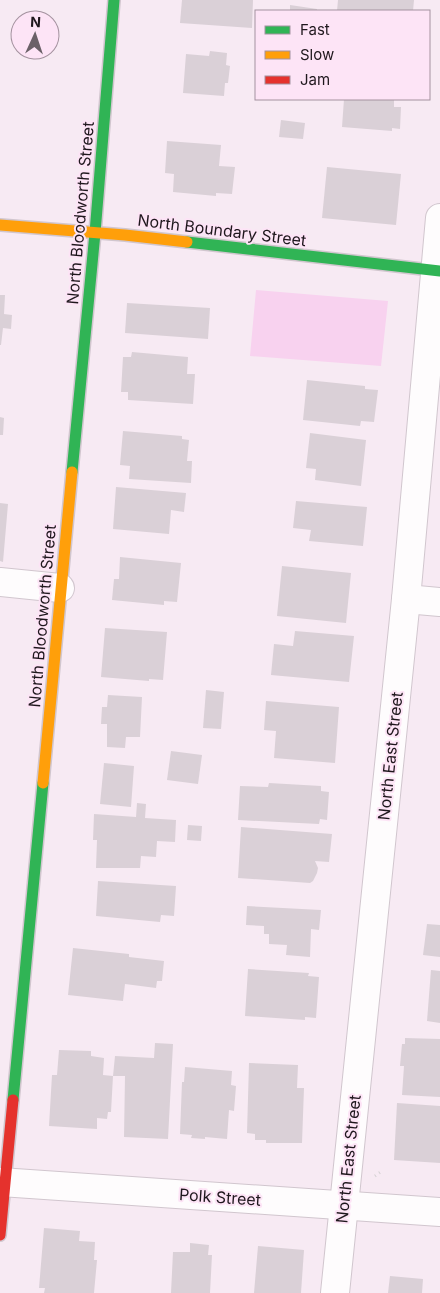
<svg xmlns="http://www.w3.org/2000/svg" width="440" height="1293" viewBox="0 0 440 1293" font-family="Inter,sans-serif">
<rect width="100%" height="100%" fill="#f7eaf3"/>
<!-- green -->
<path fill="#f8d2ef" d="M256,290L388,301L381,366L250,356Z"/>
<!-- building -->
<g fill="#dad0d7">
<path d="M182,0H253L252,28L180,23Z"/>
<path d="M338,0H414L413,11H337Z"/>
<path d="M290,5L317,9V11H290Z"/>
<path d="M210,51L227,53L226,65L230,66L228,83H225L224,96L183,93L186,54L209,56Z"/>
<path d="M344,99H394V107H401L400,129L392,128V131L342,127Z"/>
<path d="M281,120L305,123L303,139L279,137Z"/>
<path d="M167,141L221,145L219,166L235,167L232,194L216,193V196L173,192L174,174L165,173Z"/>
<path d="M327,167L401,174L396,225L322,218Z"/>
<path d="M0,295H5L4,314L12,315L11,329L3,328L1,345H0Z"/>
<path d="M127,303L210,308L208,339L125,333Z"/>
<path d="M132,352L188,357L187,374H195L193,404L128,400V392H121L123,357H131Z"/>
<path d="M307,380L365,386V389L378,390L374,422L361,421L360,426L303,420Z"/>
<path d="M0,417L4,418L3,435H0Z"/>
<path d="M123,431L182,436V439L189,440L187,461H192L191,483L129,479L130,466L120,465Z"/>
<path d="M310,433L366,440L361,486L315,480L316,469L306,468Z"/>
<path d="M116,487L186,493L184,512L171,510L169,534L113,529Z"/>
<path d="M296,501L367,507L363,546L309,541L311,530L293,528Z"/>
<path d="M0,503L8,504L3,562L0,561Z"/>
<path d="M120,557L181,563L177,602L164,601V605L112,600L114,579H119Z"/>
<path d="M282,566L351,573L346,623L277,616Z"/>
<path d="M105,628L167,632L163,680L149,679V681L101,677Z"/>
<path d="M295,631L354,636L349,682L271,675L274,644L293,646Z"/>
<path d="M206,690L224,692L221,729L203,728Z"/>
<path d="M108,695L142,697L140,737H126L125,748L107,747V724H101L102,707H107Z"/>
<path d="M266,701L339,707L335,763L274,758L276,731L264,730Z"/>
<path d="M171,751L202,755L198,784L167,780Z"/>
<path d="M104,763L134,766L131,807L100,804Z"/>
<path d="M269,783L321,786V791L329,792L327,820L320,819L319,824L238,820L240,786L268,787Z"/>
<path d="M137,803L146,804L145,818L176,820L175,842L157,841L156,857L141,856L140,868H96L97,840H93L94,814L136,817Z"/>
<path d="M188,825L202,826L201,841L187,840Z"/>
<path d="M241,827L332,834L329,862L315,861L318,868L317,873L313,881L310,883L238,878Z"/>
<path d="M98,881L176,886L174,916L161,915L160,922L96,916Z"/>
<path d="M247,906L321,910L319,930L311,929L310,957L286,955L287,945L269,944V934H264V926L246,925Z"/>
<path d="M427,924L440,925V957L423,955Z"/>
<path d="M73,948L129,954V957L164,961L162,981H157L156,988L125,984L123,1001L68,995Z"/>
<path d="M248,969L309,973L308,976L319,977L316,1018L305,1017V1020L245,1016Z"/>
<path d="M431,970L440,971V1023L427,1021Z"/>
<path d="M405,1038L440,1039V1097L402,1095L404,1066H400L402,1044H405Z"/>
<path d="M155,1043L173,1044L168,1139L124,1137L125,1076H113L115,1056L154,1058Z"/>
<path d="M59,1050L91,1051V1056L104,1058L103,1075L113,1076L111,1112H108L107,1119L97,1118V1129L49,1126L52,1075H57Z"/>
<path d="M249,1063L298,1065L297,1088H304L302,1143H266V1140H255V1134L247,1133Z"/>
<path d="M185,1067L232,1071L231,1085L236,1086L234,1111L229,1110L227,1139L205,1137V1139L191,1138L192,1135L180,1134L182,1082H184Z"/>
<path d="M397,1103L440,1106V1163L394,1160Z"/>
<path d="M44,1228L80,1231L79,1241L95,1242L94,1260H97L94,1293H44L45,1288H39Z"/>
<path d="M190,1243L209,1245L208,1255H212L210,1293H171L173,1252H190Z"/>
<path d="M258,1246L304,1250L301,1293H254Z"/>
<path d="M390,1276L423,1279L422,1293H388Z"/>
</g>
<g fill="none" stroke-linecap="round" stroke-linejoin="round">
<defs>
<g id="street">
<path d="M0,582L60,588"/>
<path d="M406,599L440,602"/>
<path d="M0,1182L440,1212"/>
<path d="M335,1293L406,599L440,218"/>
</g>
<g id="fast">
<path d="M187,242L440,271"/>
<path d="M72,472L95,233L114,0"/>
<path d="M13,1100L43,783"/>
</g>
<g id="slow">
<path d="M0,225L125,235L187,242"/>
<path d="M43,783L72,472"/>
</g>
<path id="jam" d="M0,1235L13,1100"/>
</defs>
<!-- street casing -->
<use href="#street" stroke="#d1c6ce" stroke-width="30"/>
<!-- fast casing -->
<use href="#fast" stroke="#d1c6ce" stroke-width="14"/>
<!-- slow casing -->
<use href="#slow" stroke="#d1c6ce" stroke-width="14"/>
<!-- jam casing -->
<use href="#jam" stroke="#d1c6ce" stroke-width="14"/>
<!-- path -->
<path stroke="#d3d0d2" stroke-width="3" stroke-dasharray="1 4" stroke-linecap="butt" d="M375,1176L382,1171"/>
<!-- street -->
<use href="#street" stroke="#fefcfd" stroke-width="28"/>
<!-- fast -->
<use href="#fast" stroke="#30b455" stroke-width="11"/>
<!-- slow -->
<use href="#slow" stroke="#ff9f0a" stroke-width="11"/>
<!-- jam -->
<use href="#jam" stroke="#e5322d" stroke-width="11"/>
</g>
<g text-anchor="middle" stroke-width="4" stroke-linejoin="round" paint-order="stroke">
<!-- street labels -->
<g font-size="16" fill="#1f171d" stroke="#fde4f6">
<text transform="translate(80 213) rotate(-85)" y="6">North Bloodworth Street</text>
<text transform="translate(222 230) rotate(7)" y="6">North Boundary Street</text>
<text transform="translate(42 616) rotate(-85)" y="6">North Bloodworth Street</text>
<text transform="translate(390 756) rotate(-84)" y="6">North East Street</text>
<text transform="translate(348 1159) rotate(-84)" y="6">North East Street</text>
<text transform="translate(220 1197) rotate(4)" y="6">Polk Street</text>
</g>
</g>
<!-- legend -->
<rect x="255" y="10" width="175" height="90" fill="#fde4f6" stroke="#a4929f"/>
<rect x="265" y="26" width="25" height="8" fill="#30b455" stroke="#a4929f"/>
<text x="300" y="35" font-size="15" fill="#1f171d">Fast</text>
<rect x="265" y="51" width="25" height="8" fill="#ff9f0a" stroke="#a4929f"/>
<text x="300" y="60" font-size="15" fill="#1f171d">Slow</text>
<rect x="265" y="76" width="25" height="8" fill="#e5322d" stroke="#a4929f"/>
<text x="300" y="85" font-size="15" fill="#1f171d">Jam</text>
<!-- north arrow -->
<g transform="translate(35 35) rotate(3)"><circle r="24" fill="#fde4f6" stroke="#a4929f"/>
<path d="M0-4L9 19L0 12L-9 19Z" fill="#6b6168"/>
<text y="-8" font-size="14" font-weight="bold" text-anchor="middle" fill="#1f171d">N</text>
</g>
</svg>
